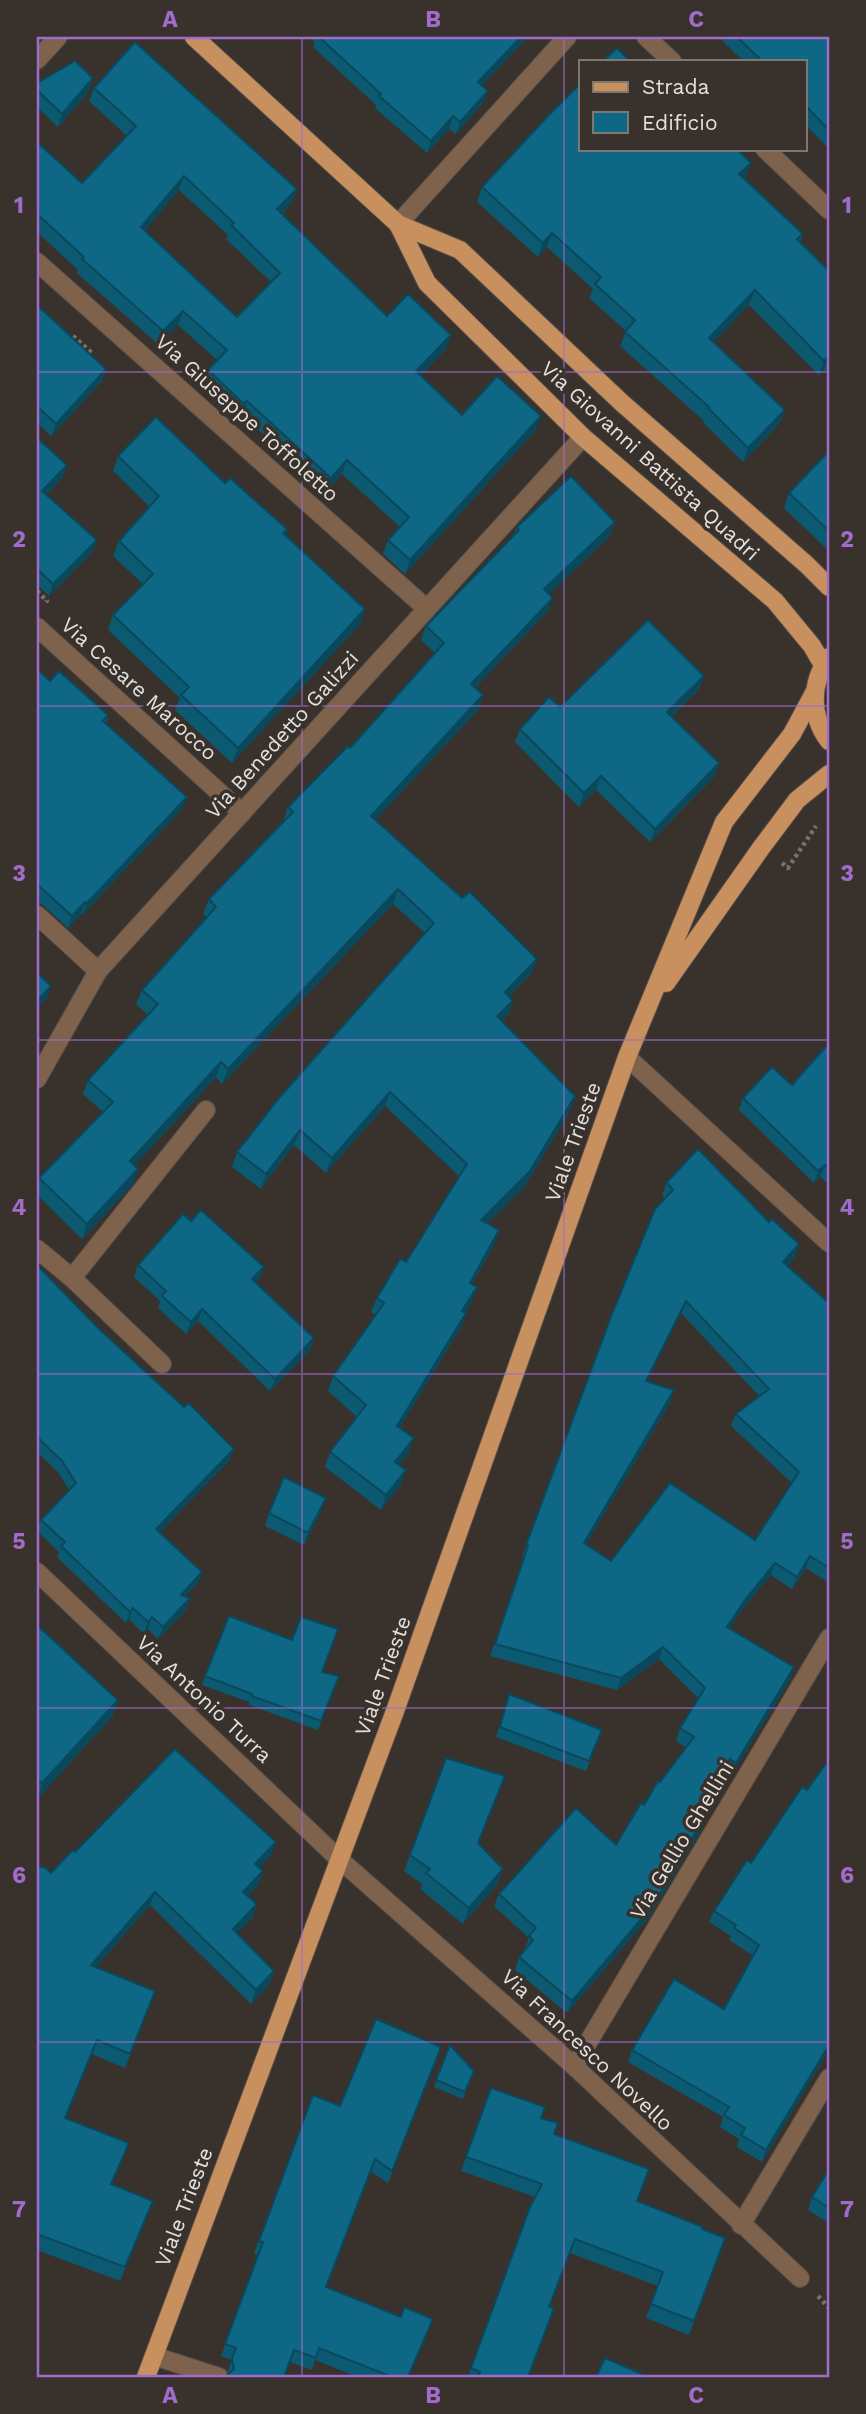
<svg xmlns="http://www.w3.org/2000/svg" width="866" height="2414" viewBox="0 0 866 2414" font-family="'Work Sans',sans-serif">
<rect width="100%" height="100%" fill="#39322c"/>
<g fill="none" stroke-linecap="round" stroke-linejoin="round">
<defs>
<g id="street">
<path d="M646,37L672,61"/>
<path d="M37,60L58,37"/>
<path d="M765,149L829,210"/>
<path d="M398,224L567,37"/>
<path d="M37,262L426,608"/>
<path d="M37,627L242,813"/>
<path d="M37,915L98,971"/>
<path d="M627,1057L829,1243"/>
<path d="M37,1079L98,971L583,437"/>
<path d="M37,1249L72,1278L162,1364"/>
<path d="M72,1278L206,1110"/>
<path d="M37,1572L339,1859L574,2066L800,2278"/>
<path d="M574,2066L829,1638"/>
<path d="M741,2225L829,2078"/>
<path d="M154,2356L219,2377"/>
</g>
<g id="primary">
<path d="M194,37L398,224L460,250L622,403L807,565L829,587"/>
<path d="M398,224L427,283L583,437L775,601L812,646L823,665"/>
<path d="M829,657C810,683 810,716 829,741"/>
<path d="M666,983L761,848L797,800L829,774"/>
<path d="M146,2377L395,1711L627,1057L724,822L792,734L814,693"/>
</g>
</defs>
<!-- street casing -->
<use href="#street" stroke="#554e48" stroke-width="20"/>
<!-- primary casing -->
<use href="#primary" stroke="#554e48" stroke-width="20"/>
<!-- path -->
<g stroke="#77716c" stroke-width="4.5" stroke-dasharray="3.5 3.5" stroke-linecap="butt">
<path d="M73,336L92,353L79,360L68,350Z"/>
<path d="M37,591L47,601L46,602"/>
<path d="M782,863L788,868L816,826"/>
<path d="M818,2296L829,2308"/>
</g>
<!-- street -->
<use href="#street" stroke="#7f624c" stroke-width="18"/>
<!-- primary -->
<use href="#primary" stroke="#c88f5f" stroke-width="18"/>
</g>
<!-- wall -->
<g fill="#0c5972" fill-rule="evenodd">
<path d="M309,37H528L482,85L483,103L456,134L449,129L427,153L375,108L376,105L313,47L315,42Z"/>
<path d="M719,37H829V149L805,124V61H743Z"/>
<path d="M37,83L89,91L58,127L37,107Z"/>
<path d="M94,88L292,202L282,214L387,316L446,349L421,375L462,415L536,430L405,574L383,554L388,540L400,527L342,474L326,492L242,415L239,418L203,384L208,370L217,360L178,325L158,344L77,273L78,270L37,232V142L82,183L127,136L89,101ZM179,190L228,235L226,239L271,282L237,317L145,230Z"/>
<path d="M751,163L744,178L803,234L800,242L829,271V374L824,370L819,375L749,305L713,342L785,410L779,424L743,462L703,422V420L620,346L626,331L589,298L593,289L547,247L538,257L477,202L482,187Z"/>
<path d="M37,305L106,369L102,381L51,436L37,423Z"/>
<path d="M37,438L63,477L46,495L97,540L92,552L49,596L37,585Z"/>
<path d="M829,451V551L784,508L789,493Z"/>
<path d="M118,456L225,483L287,529L285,535L360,624L232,763L175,710L180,698L108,630L113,615L143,584L113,556L119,541L150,507L113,471Z"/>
<path d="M615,522L609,537L549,594L547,612L475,688L483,695L478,710L375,820L462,898L537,959L531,974L509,996L513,1001L508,1015L502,1021L570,1111L525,1186L487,1224L499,1230L494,1245L472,1284V1302L465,1312L466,1313L461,1327L400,1427L409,1452L399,1464L401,1484L381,1510L325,1467L330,1452L357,1417L328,1391L333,1376L376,1315L371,1312L377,1298L406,1262L459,1176L385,1106L326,1173L294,1145L261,1189L232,1167L237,1152L425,933L393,904L222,1084L216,1077L134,1166L138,1169L133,1184L82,1239L37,1195V1185L39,1178L103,1112L83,1094L88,1080L148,1015L136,1004L142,990L207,917L203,914L209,899L283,822L288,807L350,748L435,653L421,640L426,626L514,535L517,527Z"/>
<path d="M37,669L50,681L108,715L106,723L187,797L182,809L82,915L81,914L68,928L37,900Z"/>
<path d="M704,676L699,689L672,716L719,763L714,777L650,842L596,790L579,807L515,742L520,729L560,707Z"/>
<path d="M829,1043V1185L820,1176L814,1183L739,1110L743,1098L792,1085Z"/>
<path d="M667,1182L795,1257L787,1266L829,1303V1583L806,1568L792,1589L771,1575L740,1612L730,1628L794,1667L790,1680L731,1775L725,1772L702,1810L703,1826L649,1917L567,2013L515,1970L519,1957L526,1949L525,1948L529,1938L494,1906L499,1894L616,1845L687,1748L676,1741L680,1728L698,1698L659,1659L617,1690L490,1656L524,1558L522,1557L612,1314L665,1198L662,1195ZM681,1313L759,1396L736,1414L731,1426L792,1483L755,1540L611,1561L586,1544L670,1403L674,1390L647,1382Z"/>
<path d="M37,1265L230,1460L160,1532L202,1572L198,1583L185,1596L190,1598L186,1610L158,1639L148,1629L144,1634L129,1619L126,1623L57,1557L59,1552L37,1531L41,1520L69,1490L58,1472L37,1452Z"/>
<path d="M138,1265L260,1278L256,1282L314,1338L310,1350L270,1391L198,1321L186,1334L158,1308L160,1301L134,1277Z"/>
<path d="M321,1511L304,1545L265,1526L269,1513Z"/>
<path d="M229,1616L322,1672L339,1676L318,1730L249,1705V1702L202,1685Z"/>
<path d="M37,1625L118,1700L112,1717L37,1799Z"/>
<path d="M509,1694L602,1730L586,1771L496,1737Z"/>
<path d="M446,1758L479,1844L503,1869L497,1885L463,1924L420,1889L422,1884L404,1871Z"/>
<path d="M829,1764V2049L762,2162L737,2147L739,2139L720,2127L723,2117L628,2062L632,2050L724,2009L754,1956L729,1940L731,1936L709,1922L714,1911L807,1790Z"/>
<path d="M75,1852L271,1855L259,1868L263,1871L258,1885L247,1896L257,1904L252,1918L237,1933L274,1971L269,1985L251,2004L150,1905L96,1967L150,2005L125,2068L92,2054L66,2118L129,2143L112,2185L148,2215L120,2281L37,2250V1866L51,1873Z"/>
<path d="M450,2045L474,2071L463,2099L434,2087Z"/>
<path d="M441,2047L388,2183L370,2171L326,2287L401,2317L433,2319L409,2377H358L315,2360L312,2370L290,2362L228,2374V2370L232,2360L221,2356L258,2255L254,2253L313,2095L340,2106Z"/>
<path d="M491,2088L541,2118L554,2134L637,2201L725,2238L689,2335L646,2318L658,2286L570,2253L549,2307L528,2377H468L530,2207L535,2197L461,2171Z"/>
<path d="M829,2169V2223L808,2210L812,2197Z"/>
</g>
<!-- shaded-wall -->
<g fill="#0a485c">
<path d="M521,37H528L473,94L478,82Z"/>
<path d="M93,78L89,91L58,127L62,114Z"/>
<path d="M488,91L483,103L456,134L460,122Z"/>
<path d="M453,116L449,129L427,153L431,141Z"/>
<path d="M751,163L745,177L734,188L739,174Z"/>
<path d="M184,176L179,190L136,241L141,227Z"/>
<path d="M297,189L292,202L272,223L277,209Z"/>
<path d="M552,233L547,247L538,257L543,243Z"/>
<path d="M755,290L749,305L704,352L709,338Z"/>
<path d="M183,311L178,325L158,344L163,331Z"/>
<path d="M451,335L446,349L411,385L416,371Z"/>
<path d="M829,356L824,370L819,375L824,361Z"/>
<path d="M106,369L102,381L51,436L56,424Z"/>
<path d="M247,401L242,415L239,418L244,404Z"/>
<path d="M785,410L779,424L743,462L748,448Z"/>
<path d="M541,416L536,430L405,574L410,560Z"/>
<path d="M347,460L342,474L326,492L331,478Z"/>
<path d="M67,465L63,477L38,503L42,491Z"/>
<path d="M615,522L609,537L539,604L544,589Z"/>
<path d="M97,540L92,552L49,596L53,584Z"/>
<path d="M553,598L547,612L465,698L471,684Z"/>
<path d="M365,609L360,624L232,763L238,748Z"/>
<path d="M704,676L699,689L662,725L667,712Z"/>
<path d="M483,695L478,710L365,831L371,816Z"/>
<path d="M719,763L714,777L650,842L655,829Z"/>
<path d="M601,776L596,790L579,807L584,793Z"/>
<path d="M187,797L182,809L82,915L87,903Z"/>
<path d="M398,889L393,904L222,1084L228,1069Z"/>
<path d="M85,902L81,914L68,928L72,916Z"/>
<path d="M537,959L531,974L499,1006L505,992Z"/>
<path d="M51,986L47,998L37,1009V1001Z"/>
<path d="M513,1001L508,1015L492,1031L497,1016Z"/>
<path d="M221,1062L216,1077L125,1176L130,1161Z"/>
<path d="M390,1092L385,1106L326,1173L332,1158Z"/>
<path d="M575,1096L570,1111L525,1186L476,1235L481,1220Z"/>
<path d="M300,1130L294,1145L261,1189L266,1174Z"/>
<path d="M825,1165L820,1176L814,1183L818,1171Z"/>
<path d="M138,1169L133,1184L82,1239L87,1224Z"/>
<path d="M499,1230L494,1245L464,1297L470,1283Z"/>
<path d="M799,1244L795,1257L778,1275L783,1262Z"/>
<path d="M264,1267L260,1278L248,1291L252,1279Z"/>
<path d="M477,1287L472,1302L457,1326L462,1311Z"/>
<path d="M686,1301L681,1313L641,1393L646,1381Z"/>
<path d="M202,1309L198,1321L186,1334L191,1322Z"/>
<path d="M466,1313L461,1327L392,1440L397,1426Z"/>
<path d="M314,1338L310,1350L270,1391L275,1379Z"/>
<path d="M674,1390L670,1403L580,1555L584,1543Z"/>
<path d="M414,1438L409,1452L390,1476L395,1462Z"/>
<path d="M234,1449L230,1460L152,1540L156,1529Z"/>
<path d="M406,1470L401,1484L381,1510L386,1495Z"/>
<path d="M326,1498L321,1511L304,1545L308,1533Z"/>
<path d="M810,1556L806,1568L792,1589L797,1577Z"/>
<path d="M775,1563L771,1575L740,1612L723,1639L727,1627L745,1600Z"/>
<path d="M202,1572L198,1583L176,1606L181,1595Z"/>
<path d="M190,1598L186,1610L158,1639L163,1627Z"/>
<path d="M133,1608L129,1619L126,1623L130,1612Z"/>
<path d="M152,1617L148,1629L144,1634L148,1622Z"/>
<path d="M663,1647L659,1659L617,1690L621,1678Z"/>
<path d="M794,1667L790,1680L731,1775L736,1763Z"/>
<path d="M118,1700L112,1717L37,1799L42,1783Z"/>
<path d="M730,1759L725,1772L695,1821L700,1809Z"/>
<path d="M707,1813L703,1826L649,1917L567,2013L572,2001Z"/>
<path d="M276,1842L271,1855L250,1878L255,1864Z"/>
<path d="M503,1869L497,1885L463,1924L469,1908Z"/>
<path d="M263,1871L258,1885L238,1905L243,1892Z"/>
<path d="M155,1892L150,1905L86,1979L91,1965Z"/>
<path d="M257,1904L252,1918L228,1943L233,1929Z"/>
<path d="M274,1971L269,1985L251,2004L256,1990Z"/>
<path d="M829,2045V2049L762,2162L766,2150Z"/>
</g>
<!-- building -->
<g fill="#0e6784" stroke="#0a485c" stroke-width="2" fill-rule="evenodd">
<path d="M319,37H521L478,82L488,91L460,122L453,116L431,141L379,96L381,94Z"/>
<path d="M737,37H829V130L805,105V61H762Z"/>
<path d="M135,42L297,189L277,209L387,316L408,294L451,335L416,371L462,415L497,376L541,416L410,560L388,540L409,517L347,460L331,478L247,401L244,404L208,370L227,350L183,311L163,331L82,259L84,257L37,214V142L82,183L136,126L94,88ZM184,176L234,223L231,225L280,273L237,317L141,227Z"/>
<path d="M617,48L630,61H603Z"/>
<path d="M75,61L93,78L62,114L37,90V83Z"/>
<path d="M581,83V149H737L751,163L739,174L803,234L797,239L829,271V356L824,361L755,290L709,338L785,410L748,448L708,408L709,407L625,332L635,320L595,284L601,277L552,233L543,243L482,187L546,118Z"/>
<path d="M37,305L106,369L56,424L37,406Z"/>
<path d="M156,417L225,483L230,478L287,529L283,533L365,609L238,748L181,695L189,687L113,615L153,574L119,541L159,496L118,456Z"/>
<path d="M37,438L67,465L42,491L97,540L53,584L37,569Z"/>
<path d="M829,451V531L789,493Z"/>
<path d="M571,476L615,522L544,589L553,598L471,684L483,695L371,816L462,898L470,892L537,959L505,992L513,1001L497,1016L575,1096L530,1171L481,1220L499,1230L470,1283L477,1287L462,1311L466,1313L397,1426L414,1438L395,1462L406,1470L386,1495L330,1452L366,1405L333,1376L384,1303L377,1298L400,1259L406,1262L467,1164L390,1092L332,1158L300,1130L266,1174L237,1152L279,1098L434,923L398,889L228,1069L221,1062L130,1161L138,1169L87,1224L39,1178L113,1102L88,1080L158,1004L142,990L216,907L209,899L293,812L288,807L348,746L350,748L444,643L426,626L519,530L517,527Z"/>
<path d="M648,620L704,676L667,712L719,763L655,829L601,776L584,793L520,729L549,697L560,707Z"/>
<path d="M37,669L50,681L59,671L108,715L103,721L187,797L87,903L85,902L72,916L37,884Z"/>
<path d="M37,972L51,986L37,1001Z"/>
<path d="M829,1043V1169L825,1165L818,1171L743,1098L772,1067L792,1085Z"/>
<path d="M698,1149L769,1222L772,1219L799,1244L783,1262L829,1303V1568L810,1556L797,1577L775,1563L745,1600L727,1627L794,1667L736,1763L730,1759L700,1809L707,1813L653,1905L572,2001L519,1957L533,1940L529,1936L536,1928L499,1894L576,1808L616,1845L641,1803L644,1805L658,1781L660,1782L694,1737L680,1728L705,1688L663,1647L621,1678L495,1644L528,1546L526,1545L612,1314L655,1209L673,1190L667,1182ZM686,1301L769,1389L736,1414L799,1472L755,1540L670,1483L611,1561L584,1543L674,1390L646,1381Z"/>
<path d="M201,1210L264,1267L252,1279L314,1338L275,1379L202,1309L191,1322L162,1296L166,1291L138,1265L183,1214L191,1221Z"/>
<path d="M37,1265L98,1328L184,1407L189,1403L234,1449L156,1529L202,1572L181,1595L190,1598L163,1627L152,1617L148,1622L133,1608L130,1612L61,1546L65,1542L41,1520L76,1483L62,1461L37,1437Z"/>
<path d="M284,1477L326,1498L308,1533L269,1513Z"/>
<path d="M229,1616L292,1640L301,1617L338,1629L322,1672L339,1676L321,1721L252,1696V1694L205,1676Z"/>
<path d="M37,1625L118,1700L42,1783L37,1779Z"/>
<path d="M509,1694L602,1730L589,1761L500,1727Z"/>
<path d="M175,1749L276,1842L255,1864L263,1871L243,1892L257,1904L233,1929L274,1971L256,1990L155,1892L91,1965L155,1991L130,2054L97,2040L65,2118L129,2143L111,2184L153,2201L125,2267L37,2234V1866L46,1868L51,1873L73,1850L75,1852Z"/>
<path d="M446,1758L505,1776L478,1843L503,1869L469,1908L426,1873L430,1869L410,1855Z"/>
<path d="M827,1762L829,1764V2045L766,2150L741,2135L745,2128L724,2115L729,2107L632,2050L674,1979L724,2009L759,1945L734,1928L736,1925L714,1911L747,1860L751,1863L802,1787L807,1790Z"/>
<path d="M376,2019L441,2047L392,2171L375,2159L326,2287L401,2317L404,2307L433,2319L408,2377H392L319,2348L316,2358L294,2350L284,2377H225L234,2369L232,2358L236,2348L225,2344L263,2242L259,2241L313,2095L340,2106Z"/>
<path d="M450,2045L474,2071L465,2092L436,2080Z"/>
<path d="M491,2088L545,2107L541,2118L558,2123L554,2134L649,2169L637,2201L703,2227L702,2229L725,2238L694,2321L651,2304L663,2272L575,2239L549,2307L554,2308L528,2377H478L480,2372L471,2368L530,2207L542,2184L466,2157Z"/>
<path d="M829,2169V2208L812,2197Z"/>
<path d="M605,2358L649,2377H596Z"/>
</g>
<!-- grid -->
<path fill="none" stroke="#a06bca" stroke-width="2" stroke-opacity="0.55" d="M302,37V2377M564,37V2377M37,372H829M37,706H829M37,1040H829M37,1374H829M37,1708H829M37,2042H829"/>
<g text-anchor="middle" stroke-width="7" stroke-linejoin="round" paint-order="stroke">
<!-- street labels -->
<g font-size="21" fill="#e5e0dd" stroke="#39322c">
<text transform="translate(247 418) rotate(42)" y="7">Via Giuseppe Toffoletto</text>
<text transform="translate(650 461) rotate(42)" y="7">Via Giovanni Battista Quadri</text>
<text transform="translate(139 689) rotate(42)" y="7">Via Cesare Marocco</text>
<text transform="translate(282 735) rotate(-48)" y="7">Via Benedetto Galizzi</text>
<text transform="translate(573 1142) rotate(-70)" y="7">Viale Trieste</text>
<text transform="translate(383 1676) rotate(-70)" y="7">Viale Trieste</text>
<text transform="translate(204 1699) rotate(43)" y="7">Via Antonio Turra</text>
<text transform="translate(682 1840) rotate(-59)" y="7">Via Gellio Ghellini</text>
<text transform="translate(587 2050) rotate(43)" y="7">Via Francesco Novello</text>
<text transform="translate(184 2207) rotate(-69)" y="7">Viale Trieste</text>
</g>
</g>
<!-- border -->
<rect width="866" height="2414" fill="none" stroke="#39322c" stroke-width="77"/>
<!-- legend -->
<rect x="579" y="60" width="228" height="91" fill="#39322c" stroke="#7e7873" stroke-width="2"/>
<rect x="593" y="82" width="35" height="10" fill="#c88f5f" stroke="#7e7873" stroke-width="2"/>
<text x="642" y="94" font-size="21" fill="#e5e0dd">Strada</text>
<rect x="593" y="112" width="35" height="21" fill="#0e6784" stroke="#7e7873" stroke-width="2"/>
<text x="642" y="130" font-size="21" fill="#e5e0dd">Edificio</text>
<rect x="38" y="38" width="790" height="2338" fill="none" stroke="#a06bca" stroke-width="2.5"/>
<g font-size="23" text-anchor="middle" font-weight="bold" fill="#a06bca">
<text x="170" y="27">A</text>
<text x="433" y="27">B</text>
<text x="696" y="27">C</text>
<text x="19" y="213">1</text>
<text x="847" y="213">1</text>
<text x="19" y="547">2</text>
<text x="847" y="547">2</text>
<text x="19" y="881">3</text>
<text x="847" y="881">3</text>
<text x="19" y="1215">4</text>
<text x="847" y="1215">4</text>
<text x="19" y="1549">5</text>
<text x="847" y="1549">5</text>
<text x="19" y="1883">6</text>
<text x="847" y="1883">6</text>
<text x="19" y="2217">7</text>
<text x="847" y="2217">7</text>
<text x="170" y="2403">A</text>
<text x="433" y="2403">B</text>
<text x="696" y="2403">C</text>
</g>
</svg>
